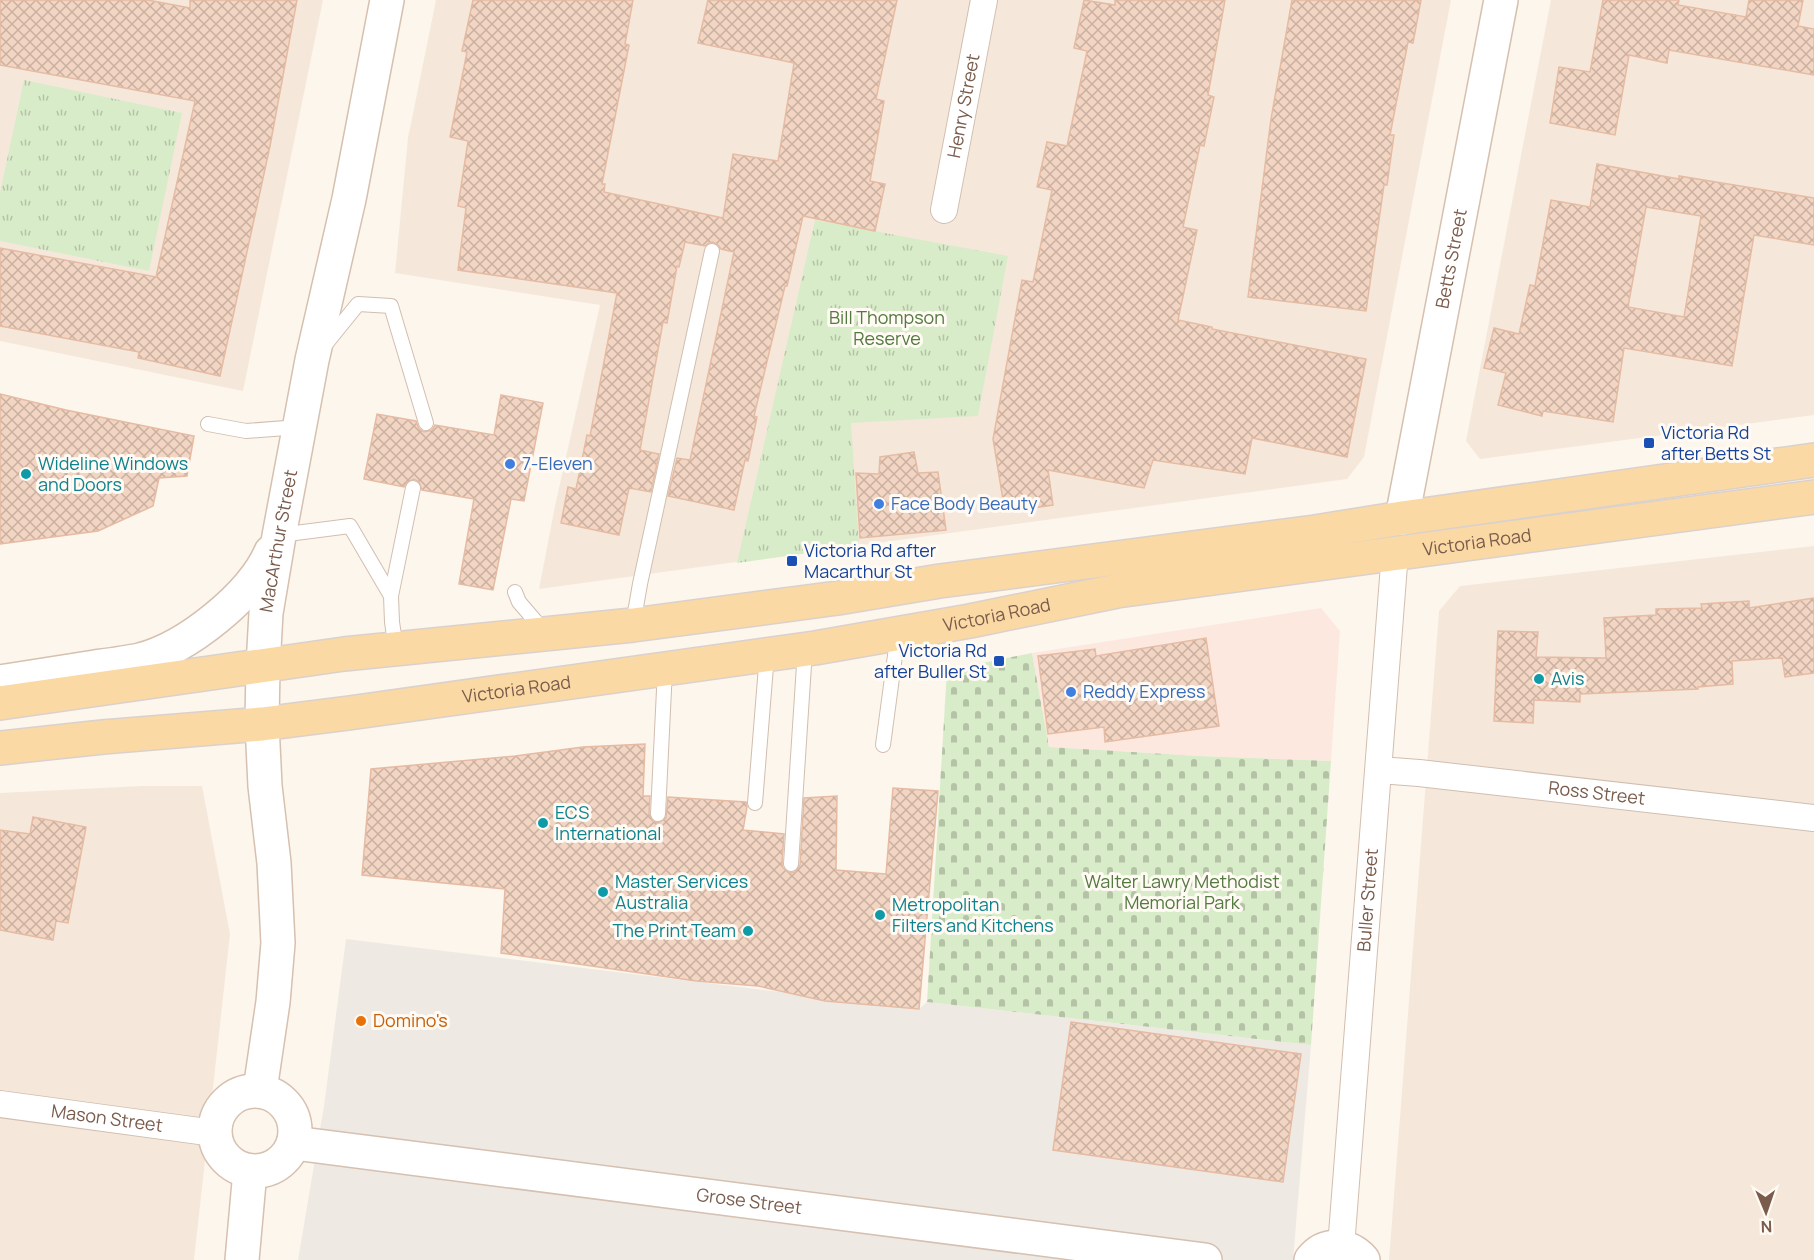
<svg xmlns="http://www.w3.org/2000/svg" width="1814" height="1260" viewBox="0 0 1814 1260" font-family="Manrope,sans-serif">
<defs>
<pattern id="cemetery-stones" width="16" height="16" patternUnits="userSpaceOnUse" patternTransform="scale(1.5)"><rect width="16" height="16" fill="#d8ecc9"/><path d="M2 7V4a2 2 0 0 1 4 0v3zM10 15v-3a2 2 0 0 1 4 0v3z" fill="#b4c2a5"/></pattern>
<pattern id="park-tufts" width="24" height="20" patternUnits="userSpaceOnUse" patternTransform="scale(1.5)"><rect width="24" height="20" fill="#d8ecc9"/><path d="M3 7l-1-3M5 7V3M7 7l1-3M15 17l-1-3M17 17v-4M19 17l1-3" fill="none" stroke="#b4c2a5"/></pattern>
<pattern id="building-cross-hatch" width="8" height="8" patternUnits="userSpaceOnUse" patternTransform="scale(1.5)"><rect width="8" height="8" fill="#f3d5c3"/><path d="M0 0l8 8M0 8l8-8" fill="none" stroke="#cab0a1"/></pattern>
</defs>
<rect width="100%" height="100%" fill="#fdf6ec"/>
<!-- residential -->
<g fill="#f5e8da">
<path d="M0,0H323L243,391L0,341Z"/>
<path d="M436,0H1451L1364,457L1347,479L539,589L555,506L600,305L395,273L408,138Z"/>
<path d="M1551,0H1814V415L1480,459L1466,441Z"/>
<path d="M1814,546V1260H1389L1439,611L1460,586Z"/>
<path d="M142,786H202L230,934L194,1260H0V793Z"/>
</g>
<!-- commercial -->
<path fill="#fde8e0" d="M1321,608L1340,631L1331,761L1199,756L1049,747L1032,653Z"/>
<!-- industrial -->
<path fill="#efe9e4" d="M346,939L919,1009L927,1002L1311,1045L1293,1260H298L324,1106Z"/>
<!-- cemetery -->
<path fill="url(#cemetery-stones)" d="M1032,653L1049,747L1199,756L1331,761L1311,1045L927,1002L947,670Z"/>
<!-- park -->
<g fill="url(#park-tufts)">
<path d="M24,80L182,113L149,271L0,241V193Z"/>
<path d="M815,220L1008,256L978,416L851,423L859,546L737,563Z"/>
</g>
<!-- building -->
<g fill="url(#building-cross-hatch)" stroke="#e6bba3" stroke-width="1.5" fill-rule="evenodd">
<path d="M0,0H148L190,8V0H297L270,146L220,376L138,358L139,352L0,326V248L156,277L195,101L0,65Z"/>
<path d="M473,0H633L625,44L629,45L602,184H605L604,192L723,218L733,154L778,161L794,63L698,43L708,0H897L876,99L884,101L870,181L885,184L875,231L803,216L787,286H785L754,416L757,417L748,461L745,460L734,510L668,496L677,458L690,460L734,252L721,249L718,245L713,242L709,243L705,246L685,242L679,267L677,266L667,323L663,322L640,450L659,454L651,492L629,488L619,535L561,523L568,487L576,489L587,435L590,436L617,293L458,270L466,208L458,206L468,141L450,137L467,52L462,51Z"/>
<path d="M1084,0L1115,5V0H1225L1208,95L1214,97L1204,146L1200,145L1183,227L1197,230L1178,320L1212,327V329L1366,359L1347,457L1252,438L1245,474L1153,460L1144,488L1048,470L1053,505L1005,512L993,439L1022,280L1033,282L1052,190L1037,187L1047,142L1067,146L1087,51L1074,48Z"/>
<path d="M1292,0H1421L1413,43L1408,42L1390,135H1394L1387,185H1384L1366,311L1248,297L1271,119Z"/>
<path d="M1603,0H1679L1678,5L1746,17L1749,0H1803L1798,26L1814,29V75L1669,50L1667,63L1629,55L1615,135L1550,123L1559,67L1590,72Z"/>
<path d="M1597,164L1679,179V176L1814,198V245L1754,235L1732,366L1624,348L1613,422L1543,411L1542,416L1498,405L1506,373L1484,368L1494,328L1519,334L1530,285L1535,286L1551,200L1590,207ZM1646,207L1701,216L1684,317L1628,307Z"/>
<path d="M0,394L66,410L194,436L187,476L159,478L153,506L98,531L0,544Z"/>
<path d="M501,395L543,403L524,501L511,499L493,590L459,584L474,499L422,490L419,482L414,479L407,482L404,487L364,479L377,414L416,421L419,429L424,432L432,430L435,425L494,435Z"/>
<path d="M914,452L918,473L938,472L946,530L860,538L856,473L879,474L880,457Z"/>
<path d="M1814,598V673L1785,677L1782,658L1732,661L1733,684L1698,687V689L1580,694V702L1534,700L1533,723L1494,721L1498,631L1538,632L1536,657L1606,658L1604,618L1656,615V609L1702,608L1701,604L1749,601V608Z"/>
<path d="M1206,638L1219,726L1105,742L1104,727L1048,734L1038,656L1095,649L1096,656Z"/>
<path d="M645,744L643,796H650L649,814L653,821L658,823L666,818L668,797L746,802L747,807L743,830L784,834L782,864L783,868L790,873L795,872L800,865L804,798L837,796L836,870L886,874L893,788L938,791L919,1009L825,1001L758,986L696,981L501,953L505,889L362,875L371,769L515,756L583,747Z"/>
<path d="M33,817L86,827L68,923L56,921L53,940L0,930V830L30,834Z"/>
<path d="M1071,1022L1301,1054L1283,1182L1053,1150Z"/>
</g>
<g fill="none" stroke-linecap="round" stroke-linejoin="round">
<defs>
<g id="lane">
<path d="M324,346L358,304L391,306L426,423"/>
<path d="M208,424L246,431L299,427"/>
<path d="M280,535L350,526L391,596L392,622L396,649"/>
<path d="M515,592L519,602L544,631"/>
<path d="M391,596L413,488"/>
<path d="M633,624L640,584L712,251"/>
<path d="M883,745L898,633"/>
<path d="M755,803L767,654"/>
<path d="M658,814L665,669"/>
<path d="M791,864L805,650"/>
</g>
<g id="street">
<path id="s1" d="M944,210L984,0"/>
<path id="s2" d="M1379,770L1419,773L1814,818"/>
<path id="s3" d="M0,1104L214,1133"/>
<path id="s4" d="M1341,1247L1395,552"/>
</g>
<g id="secondary">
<path id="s5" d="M1402,518L1501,0"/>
<path d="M0,682C32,677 63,672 95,667C110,665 126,663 140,660C187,648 252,596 271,552"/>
<path id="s6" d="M260,1090L273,1002L278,943L274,863L265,786L262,724L263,666L266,613L279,536L312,360L349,199L387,0"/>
<circle cx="255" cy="1131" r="40"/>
<path id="s7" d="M294,1143L1205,1260"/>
<path d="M242,1260L250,1171"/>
<path d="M1311,1260C1325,1242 1349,1244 1363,1260"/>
</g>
<g id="primary">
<path d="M0,703L344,654L633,625L838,598L940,581L1315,532L1402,518L1814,460"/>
<path id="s8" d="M0,748L103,737L262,724L349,713L815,648L970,621L1117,591L1814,497"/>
</g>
</defs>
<!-- lane casing -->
<use href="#lane" stroke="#d1beb0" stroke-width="16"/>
<!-- street casing -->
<use href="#street" stroke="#d1beb0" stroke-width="28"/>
<!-- secondary casing -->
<use href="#secondary" stroke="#d6c0b0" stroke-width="36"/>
<!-- primary casing -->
<use href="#primary" stroke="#dad1cd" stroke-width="36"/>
<!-- lane -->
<use href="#lane" stroke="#fff" stroke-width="14"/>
<!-- street -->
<use href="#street" stroke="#fff" stroke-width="26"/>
<!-- secondary -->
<use href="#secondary" stroke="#fff" stroke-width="33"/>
<!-- primary -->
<use href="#primary" stroke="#fbd9a5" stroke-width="33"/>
</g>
<!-- markers -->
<g fill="#1a4fb4" stroke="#fffaf3" stroke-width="2">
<rect x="1643" y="437" width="12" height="12" rx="3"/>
<rect x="786" y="555" width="12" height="12" rx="3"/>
<rect x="993" y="655" width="12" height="12" rx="3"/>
</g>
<g fill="#3f7fe0" stroke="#fffaf3" stroke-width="2">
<circle cx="510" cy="464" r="6"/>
<circle cx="879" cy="504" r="6"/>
<circle cx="1071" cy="692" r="6"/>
</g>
<g fill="#0f9aa8" stroke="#fffaf3" stroke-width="2">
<circle cx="26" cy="474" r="6"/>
<circle cx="1539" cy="679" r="6"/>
<circle cx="543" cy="823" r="6"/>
<circle cx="603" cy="892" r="6"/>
<circle cx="880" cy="915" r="6"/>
<circle cx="748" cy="931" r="6"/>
</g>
<circle fill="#e8710a" stroke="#fffaf3" stroke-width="2" cx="361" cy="1021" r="6"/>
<g text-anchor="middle" stroke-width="6" stroke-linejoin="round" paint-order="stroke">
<!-- street labels -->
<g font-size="18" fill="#7a5c4d" stroke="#fffaf3">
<text dy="6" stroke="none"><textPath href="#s1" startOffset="106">Henry Street</textPath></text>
<text dy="6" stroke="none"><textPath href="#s5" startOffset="264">Betts Street</textPath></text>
<text dy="6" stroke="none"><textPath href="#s6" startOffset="552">MacArthur Street</textPath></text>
<text dy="6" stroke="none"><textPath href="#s8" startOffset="1492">Victoria Road</textPath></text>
<text dy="6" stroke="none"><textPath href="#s8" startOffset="1006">Victoria Road</textPath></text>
<text dy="6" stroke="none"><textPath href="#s8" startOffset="520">Victoria Road</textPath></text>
<text dy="6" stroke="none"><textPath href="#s2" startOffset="219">Ross Street</textPath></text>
<text dy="6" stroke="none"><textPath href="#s4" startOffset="348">Buller Street</textPath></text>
<text dy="6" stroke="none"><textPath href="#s3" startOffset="108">Mason Street</textPath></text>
<text dy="6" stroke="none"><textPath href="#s7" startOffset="459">Grose Street</textPath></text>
</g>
<!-- park labels -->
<g font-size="18" fill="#537a41" stroke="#fffaf3">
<text x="887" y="324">Bill Thompson<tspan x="887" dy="21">Reserve</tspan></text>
<text x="1182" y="888">Walter Lawry Methodist<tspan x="1182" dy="21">Memorial Park</tspan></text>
</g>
<!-- transit labels -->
<g font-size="18" fill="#164399" stroke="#fffaf3" text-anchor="start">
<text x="1661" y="439">Victoria Rd<tspan x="1661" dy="21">after Betts St</tspan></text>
<text x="804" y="557">Victoria Rd after<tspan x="804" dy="21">Macarthur St</tspan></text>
<text x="987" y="657" text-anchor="end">Victoria Rd<tspan x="987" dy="21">after Buller St</tspan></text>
</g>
<!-- culture labels -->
<g font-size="18" fill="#0d838f" stroke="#fffaf3" text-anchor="start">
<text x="38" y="470">Wideline Windows<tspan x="38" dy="21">and Doors</tspan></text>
<text x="1551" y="685">Avis</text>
<text x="555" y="819">ECS<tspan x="555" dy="21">International</tspan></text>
<text x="615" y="888">Master Services<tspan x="615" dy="21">Australia</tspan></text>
<text x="892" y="911">Metropolitan<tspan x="892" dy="21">Filters and Kitchens</tspan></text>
<text x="736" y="937" text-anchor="end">The Print Team</text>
</g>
<!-- shop labels -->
<g font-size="18" fill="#366cbe" stroke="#fffaf3" text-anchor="start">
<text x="522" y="470">7-Eleven</text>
<text x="891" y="510">Face Body Beauty</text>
<text x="1083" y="698">Reddy Express</text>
</g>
<!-- food labels -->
<g font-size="18" fill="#c56008" stroke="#fffaf3" text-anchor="start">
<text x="373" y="1027">Domino's</text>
</g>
</g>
<!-- north arrow -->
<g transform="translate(1766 1212) rotate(178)" stroke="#fffaf3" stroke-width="4.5" paint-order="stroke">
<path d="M0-4.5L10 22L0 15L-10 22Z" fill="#7a5c4d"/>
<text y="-9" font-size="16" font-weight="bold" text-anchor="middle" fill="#7a5c4d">N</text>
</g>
</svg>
